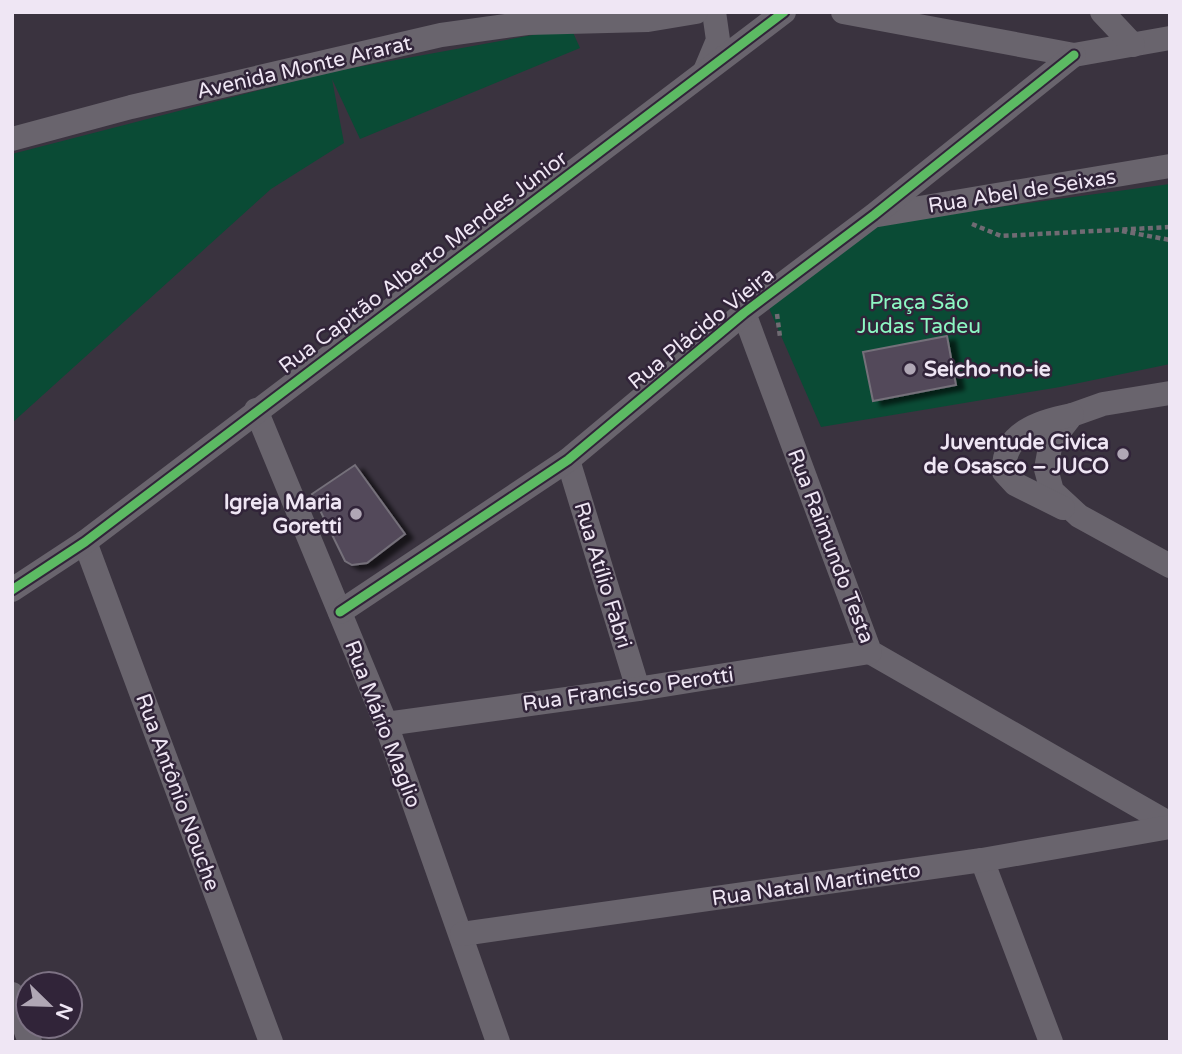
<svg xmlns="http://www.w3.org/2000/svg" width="1182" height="1054" viewBox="0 0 1182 1054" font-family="'Varela Round',sans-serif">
<defs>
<filter id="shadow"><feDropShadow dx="8" dy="4.5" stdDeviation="2" flood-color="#0009"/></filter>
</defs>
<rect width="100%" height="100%" fill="#3a333f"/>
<!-- green -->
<g fill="#0a4b35">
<path d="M571,28L580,48L360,139L332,79L344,143L271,189L12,423V154L330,72Z"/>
<path d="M1170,184V364L1060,387L821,427L768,306L874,224Z"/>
</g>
<!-- building -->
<g fill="#524a5a" stroke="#75707a" stroke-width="2" filter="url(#shadow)">
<path d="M947,336L956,385L873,401L863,352Z"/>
<path d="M355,465L405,534L367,563L352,565L345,561L312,494Z"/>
</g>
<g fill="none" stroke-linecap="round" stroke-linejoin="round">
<!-- path -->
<g stroke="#706b73" stroke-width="4.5" stroke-dasharray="5 3.5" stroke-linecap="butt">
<path d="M972,224L1001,236L1170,227"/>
<path d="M1122,231L1170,240"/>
<path d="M777,314L780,337"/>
</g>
<!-- minor -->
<g stroke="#69646d" stroke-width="24">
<path d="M843,12L1074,55L1170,38"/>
<path d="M1102,12L1133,45"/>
<path d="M705,71L718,40L714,12"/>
<path d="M12,139L131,107L441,35L527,23L648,20L696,12"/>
<path d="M878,215L1170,166"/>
<path d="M744,313L870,652L1170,824"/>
<path d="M1170,393L1103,404L1072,415L1051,442L1046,469L1052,491L1079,516L1170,566"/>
<path d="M256,410L386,724L498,1042"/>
<path d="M568,460L638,689"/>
<path d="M1063,508L1015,484L1004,472C1002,433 1040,421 1072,415"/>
<path d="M85,542L271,1042"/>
<path d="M12,590L85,542L784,12"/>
<path d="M340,612L568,460L744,313L874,215L1074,55"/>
<path d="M386,724L638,689L870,652"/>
<path d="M982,860L1051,1042"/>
<path d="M462,934L982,860L1170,827"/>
<path d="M12,994L30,1042"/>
</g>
<defs>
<g id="cycleway">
<path d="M12,590L85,542L784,12"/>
<path d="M340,612L568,460L744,313L874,215L1074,55"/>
</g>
</defs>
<!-- cycleway casing -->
<use href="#cycleway" stroke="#312439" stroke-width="13"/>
<!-- cycleway -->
<use href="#cycleway" stroke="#5cba63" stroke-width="9"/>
</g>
<!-- markers -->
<g fill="#b0a7b5" stroke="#312439" stroke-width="2.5">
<circle cx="910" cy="369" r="7"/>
<circle cx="1123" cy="454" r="7"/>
<circle cx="356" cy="514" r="7"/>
</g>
<g text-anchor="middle" stroke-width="5" stroke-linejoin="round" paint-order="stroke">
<!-- street labels -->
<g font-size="21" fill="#efe6f4" stroke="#312439">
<text transform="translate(304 67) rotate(-13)" y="7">Avenida Monte Ararat</text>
<text transform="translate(1022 191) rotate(-9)" y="7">Rua Abel de Seixas</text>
<text transform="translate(423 262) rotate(-37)" y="7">Rua Capitão Alberto Mendes Júnior</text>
<text transform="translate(701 328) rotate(-39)" y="7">Rua Plácido Vieira</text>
<text transform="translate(831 546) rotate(69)" y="7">Rua Raimundo Testa</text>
<text transform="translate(603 575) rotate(73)" y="7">Rua Atílio Fabri</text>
<text transform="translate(628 689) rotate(-8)" y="7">Rua Francisco Perotti</text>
<text transform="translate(383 724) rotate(69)" y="7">Rua Mário Maglio</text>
<text transform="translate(178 792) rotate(70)" y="7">Rua Antônio Nouche</text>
<text transform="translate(816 884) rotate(-8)" y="7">Rua Natal Martinetto</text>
</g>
<!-- park labels -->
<g font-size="21" fill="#8cf8c3" stroke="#312439">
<text x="919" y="309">Praça São<tspan x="919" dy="24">Judas Tadeu</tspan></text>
</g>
<!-- poi labels -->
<g font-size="21" font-weight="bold" fill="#efe6f4" stroke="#312439" text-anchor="end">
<text x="924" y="376" text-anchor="start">Seicho-no-ie</text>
<text x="1109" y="449">Juventude Civica<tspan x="1109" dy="24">de Osasco – JUCO</tspan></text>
<text x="342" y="509">Igreja Maria<tspan x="342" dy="24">Goretti</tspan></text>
</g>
</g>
<!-- border -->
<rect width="1182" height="1054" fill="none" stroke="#efe6f4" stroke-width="28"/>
<!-- north arrow -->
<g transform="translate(49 1005) rotate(113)"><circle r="33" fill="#312439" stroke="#7d7284" stroke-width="2"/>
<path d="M0-5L12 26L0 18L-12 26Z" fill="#b0a7b5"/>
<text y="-10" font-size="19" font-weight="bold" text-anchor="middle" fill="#efe6f4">N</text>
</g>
</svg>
